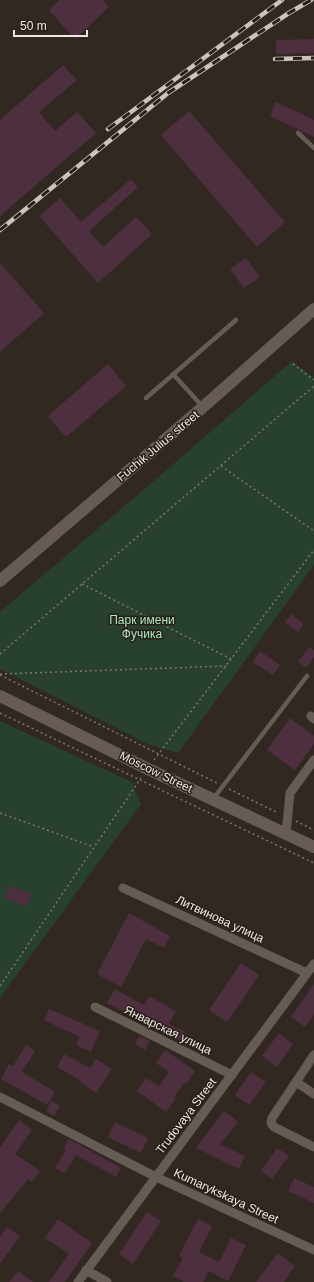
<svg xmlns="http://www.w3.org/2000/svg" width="314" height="1282" viewBox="0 0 314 1282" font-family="Arial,sans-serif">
<rect width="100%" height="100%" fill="#322822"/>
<!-- green -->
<g fill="#274030">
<path d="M292,361L314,378V565L178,753L150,745L0,669V612L162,474Z"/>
<path d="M0,721L132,782L141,804L0,998Z"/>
</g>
<!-- building -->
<g fill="#4d2f3f">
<path d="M60,0H103L109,7L75,39L49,10Z"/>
<path d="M314,39V53L276,54V40Z"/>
<path d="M63,65L77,80L39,112L55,131L77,112L96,133L0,216V120Z"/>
<path d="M276,102L314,120V137L270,116Z"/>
<path d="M189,111L285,222L257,247L161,135Z"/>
<path d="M131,179L138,187L89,231L103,247L136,217L152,234L98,283L39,216L60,198L81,222Z"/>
<path d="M246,258L260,277L244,288L230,269Z"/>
<path d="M0,263L44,313L0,352Z"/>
<path d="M108,364L126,386L66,437L48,416Z"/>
<path d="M291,614L304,624L298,632L285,622Z"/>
<path d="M309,647L314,650V657L306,668L298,662Z"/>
<path d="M260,651L280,665L273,675L253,662Z"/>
<path d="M290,718L314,736V744L295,770L267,750Z"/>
<path d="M9,886L32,894L27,906L5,898Z"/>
<path d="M129,913L170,936L164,948L146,939L121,987L97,974Z"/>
<path d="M241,963L259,975L227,1022L209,1010Z"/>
<path d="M314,984V1015L305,1027L291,1017Z"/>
<path d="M115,989L144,1005L149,996L176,1011L169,1024L185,1032L180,1041L107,1003Z"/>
<path d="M49,1009L100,1031L91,1052L76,1045L80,1037L44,1020Z"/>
<path d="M279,1033L293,1044L277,1067L262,1056Z"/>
<path d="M139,1036L150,1041L145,1050L135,1044Z"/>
<path d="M26,1045L35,1051L22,1072L55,1092L47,1105L1,1079L9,1064L13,1066Z"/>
<path d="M165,1050L195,1071L186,1084L184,1083L174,1097L176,1098L166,1112L137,1091L146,1078L159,1086L169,1072L156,1063Z"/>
<path d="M64,1054L90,1068L96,1059L112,1069L96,1093L80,1082L81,1081L57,1067Z"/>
<path d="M251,1072L266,1082L249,1105L235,1095Z"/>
<path d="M51,1101L60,1106L54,1116L46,1111Z"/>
<path d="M224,1111L238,1122L220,1144L245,1156L239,1169L196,1148Z"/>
<path d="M19,1120L32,1130L15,1154L40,1171L32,1182L28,1179L0,1213V1147Z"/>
<path d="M115,1122L148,1138L141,1153L108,1137Z"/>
<path d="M69,1139L121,1168L116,1177L76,1155L65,1173L55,1168L66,1150L64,1148Z"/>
<path d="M277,1148L289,1156L272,1179L261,1171Z"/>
<path d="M294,1178L314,1187V1203L288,1191Z"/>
<path d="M147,1212L161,1221L133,1264L119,1254Z"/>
<path d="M58,1219L92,1243L65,1282H49L69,1254L45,1238Z"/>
<path d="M198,1219L212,1226L199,1252L219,1262L231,1238L246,1245L228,1281L209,1271L203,1282H184L173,1276L183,1258L179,1256Z"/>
<path d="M7,1227L20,1236L0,1264V1237Z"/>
<path d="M278,1253L295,1266L284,1282H256Z"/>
<path d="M18,1271L33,1282H9Z"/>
</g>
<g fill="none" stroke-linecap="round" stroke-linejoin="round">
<!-- path -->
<g stroke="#7f7671" stroke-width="1.5" stroke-dasharray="2 3" stroke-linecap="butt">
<path d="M293,364L314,380"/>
<path d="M221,466L314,531"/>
<path d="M82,584L231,659"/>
<path d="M0,654L314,386"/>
<path d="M0,674L226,666"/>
<path d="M0,675L217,783"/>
<path d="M0,713L314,863"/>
<path d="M154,760L314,550"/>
<path d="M229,789L278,813"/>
<path d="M0,813L94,847"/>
<path d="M296,821L314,830"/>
<path d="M0,986L141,778"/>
</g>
<!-- lane -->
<g stroke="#675c55" stroke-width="4.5">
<path d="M298,133L314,148"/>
<path d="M173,374L202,406"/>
<path d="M146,398L236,320"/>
<path d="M213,799L307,676"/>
</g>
<!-- street -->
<g stroke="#675c55" stroke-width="9">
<path d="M311,716L314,719"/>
<path d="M286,834L290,793L314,760"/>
<path d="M123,888L307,973"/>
<path d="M95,1007L232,1075"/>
<path d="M314,1055L272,1118L271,1123L274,1127L314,1147"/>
<path d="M296,1082L314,1094"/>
<path d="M0,1097L156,1177L314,1250"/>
<path d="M86,1270L107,1282"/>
<path d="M78,1282L314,964"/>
</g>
<!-- secondary -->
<g stroke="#675c55" stroke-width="12">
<path d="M0,581L203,407L314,309"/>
<path d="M0,696L148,769L314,847"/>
</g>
<defs>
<g id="rail">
<path d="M275,59L314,58"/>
<path d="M108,129L282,0"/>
<path d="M0,230L168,93L289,13L311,0"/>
</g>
</defs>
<!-- rail casing -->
<use href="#rail" stroke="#cac4be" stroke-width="4.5"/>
<!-- rail -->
<use href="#rail" stroke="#281f19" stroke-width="3" stroke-dasharray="9" stroke-linecap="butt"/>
</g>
<g text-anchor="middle" stroke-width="3" stroke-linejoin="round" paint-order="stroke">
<!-- street labels -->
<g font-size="12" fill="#efe9e4" stroke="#281f19">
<text transform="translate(158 446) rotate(-40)" y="4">Fuchik Julius street</text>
<text transform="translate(156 772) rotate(26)" y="4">Moscow Street</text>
<text transform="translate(220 919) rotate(25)" y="4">Литвинова улица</text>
<text transform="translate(168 1030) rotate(26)" y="4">Январская улица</text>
<text transform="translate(186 1116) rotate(-53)" y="4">Trudovaya Street</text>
<text transform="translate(226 1196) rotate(25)" y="4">Kumarykskaya Street</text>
</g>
<!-- park labels -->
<g font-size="12" fill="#ade7c1" stroke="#281f19">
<text x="142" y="624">Парк имени<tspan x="142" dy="14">Фучика</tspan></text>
</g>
</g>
<!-- scale -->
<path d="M14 30v6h73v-6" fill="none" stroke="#efe9e4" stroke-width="2"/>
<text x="20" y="30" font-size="12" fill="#efe9e4" stroke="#281f19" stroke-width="3" paint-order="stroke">50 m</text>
</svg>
